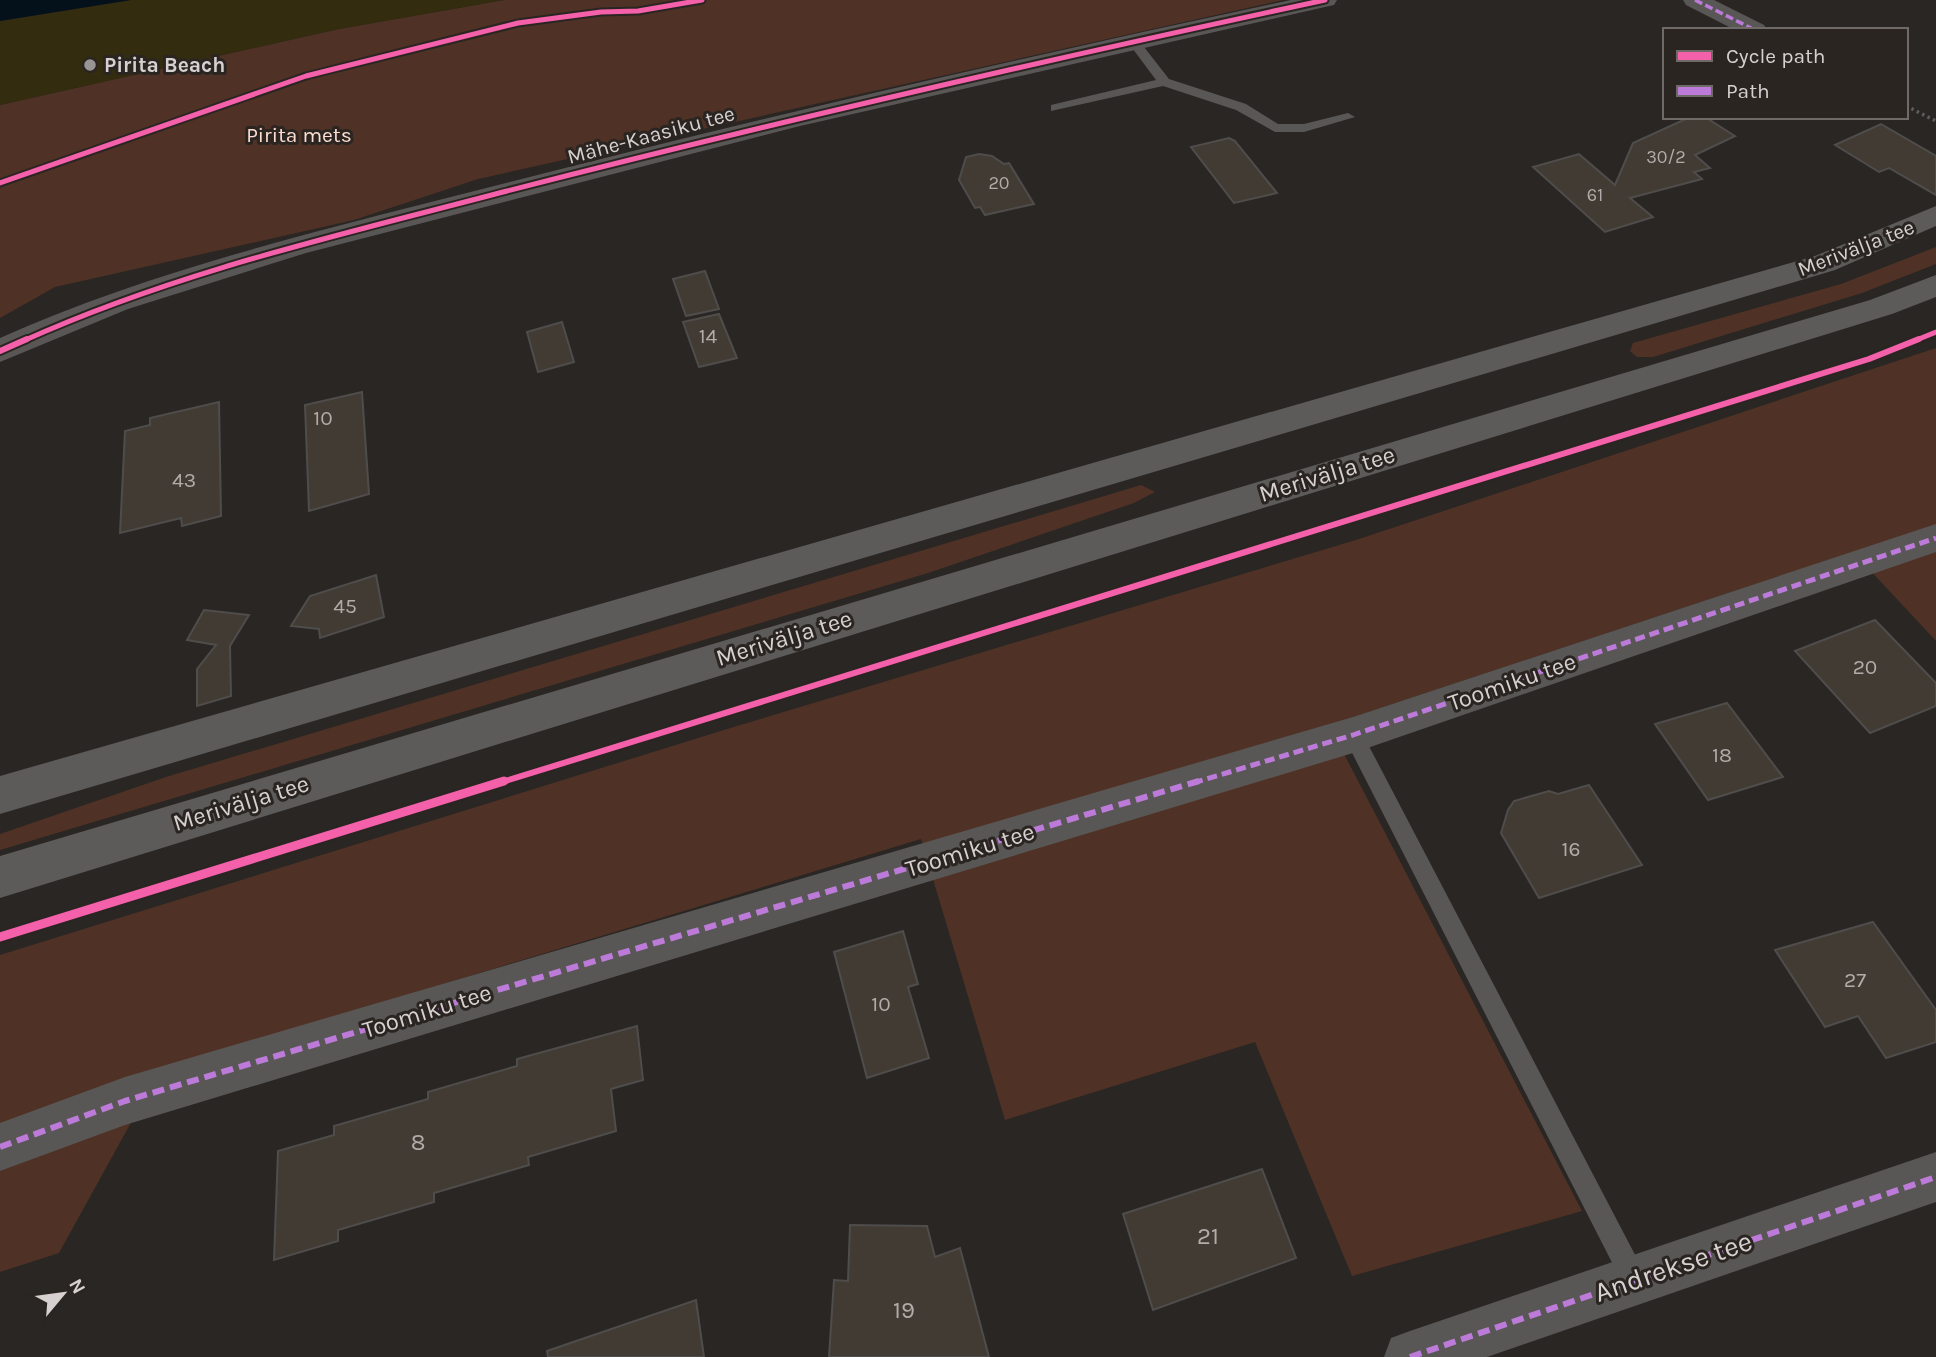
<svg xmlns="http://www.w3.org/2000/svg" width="1936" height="1357" viewBox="0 0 1936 1357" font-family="Karla,sans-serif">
<rect width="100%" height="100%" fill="#292624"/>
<!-- green -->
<g fill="#4f3225">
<path d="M504,0H1283L478,179L354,220L55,287L0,318V105L339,29Z"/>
<path d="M1936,247V264L1862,293L1653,357H1637L1630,351L1633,343L1841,284Z"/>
<path d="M1936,348V641L1853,552L1329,725L1582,1211L1352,1276L1255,1042L1005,1120L921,839L160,1070L59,1253L0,1272V955L727,729L1356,540Z"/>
<path d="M1141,485L1155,492L1134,503L928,573L0,850V834L166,777Z"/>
</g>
<!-- sand -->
<path fill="#342c0f" d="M131,0H504L339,29L0,105V21Z"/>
<!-- water -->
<path fill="#04111b" d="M0,0H131L0,21Z"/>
<!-- building -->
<g fill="#423b33" stroke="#4f4d4b" stroke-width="2">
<path d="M1690,117H1705L1735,136L1695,155L1710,168L1694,172L1702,179L1630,198L1653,217L1605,232L1533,167L1579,154L1615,185L1633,143Z"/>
<path d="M1881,124L1936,156V195L1889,168L1879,172L1835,145Z"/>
<path d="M1229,138L1235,141L1277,193L1234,203L1191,147Z"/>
<path d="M979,154L992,156L1004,164L1009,163L1034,204L985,215L980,207L975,208L959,180L966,157Z"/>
<path d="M705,271L719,309L686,316L673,279Z"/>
<path d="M719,314L737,358L699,367L683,322Z"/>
<path d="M562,322L574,362L538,372L527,332Z"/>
<path d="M362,392L369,494L309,511L305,405Z"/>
<path d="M219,402L221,516L182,526L181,518L120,533L125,431L150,425V418Z"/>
<path d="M376,575L384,617L320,638L319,629L291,626L310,596Z"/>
<path d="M204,610L249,615L230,646L231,696L197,706V669L216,645L187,640Z"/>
<path d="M1875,620L1936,683V706L1870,733L1795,651Z"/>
<path d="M1727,703L1783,777L1708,800L1655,724Z"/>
<path d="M1589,785L1642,865L1539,898L1501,833L1508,810L1514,801L1549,791L1558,794Z"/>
<path d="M1873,922L1936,1010V1042L1886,1058L1858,1016L1825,1027L1775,950Z"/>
<path d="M903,931L918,984L908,987L929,1058L867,1078L834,952Z"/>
<path d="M637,1026L643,1080L611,1089L616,1131L528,1157L529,1165L434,1193V1202L338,1230V1241L274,1260L278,1151L334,1135V1126L428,1099V1092L517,1066V1059Z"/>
<path d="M1262,1169L1296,1258L1153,1310L1123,1214Z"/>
<path d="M850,1225L927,1226L935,1257L960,1248L989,1357H829L834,1280L848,1281Z"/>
<path d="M696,1300L704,1357H548L547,1351Z"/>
</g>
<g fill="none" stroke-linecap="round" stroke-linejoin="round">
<!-- path -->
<path stroke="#5f5d5c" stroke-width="3.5" stroke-dasharray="2.5 3.5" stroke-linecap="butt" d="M1906,106L1936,121"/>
<!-- service -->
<g fill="#595756" fill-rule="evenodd">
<path d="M1129,38H1137L1169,79L1246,104L1278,124H1304L1348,113L1355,117L1304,132H1275L1236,110L1163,86L1051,111V105L1156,80L1127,41Z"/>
<path d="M1353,726L1360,729L1643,1270L1647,1279L1643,1288L1634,1292L1625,1288L1346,741L1343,735L1346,729Z"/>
</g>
<!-- minor -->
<g fill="#595756" fill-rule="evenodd">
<path d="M1291,0H1337L1334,5L1325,7L800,126L306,253L128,309L0,362V338C162,266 335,227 506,183C767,116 1029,56 1291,0Z"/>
<path d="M1683,0H1714L1764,25L1767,30H1735L1686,5Z"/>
<path d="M1936,524V552L1353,753L125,1125L0,1171V1123L125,1077L1353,717Z"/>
<path d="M1936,1152V1202L1487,1357H1384L1391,1338L1410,1331Z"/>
</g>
<!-- secondary -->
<g fill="#5c5b5a" fill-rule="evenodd">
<path d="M1936,206V226L1835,270L0,814V776L1815,256Z"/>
<path d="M1936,275V297L1892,314L0,898V856L1870,300Z"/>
</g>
<!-- quiet-far2 -->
<path stroke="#bd7bd9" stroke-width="3.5" stroke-dasharray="8 3.5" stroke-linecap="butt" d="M1695,0L1755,30"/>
<!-- quiet-far1 -->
<path stroke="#bd7bd9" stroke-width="5" stroke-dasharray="10 5" stroke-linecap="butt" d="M1193,783L1353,735L1936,538"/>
<!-- quiet -->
<g stroke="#bd7bd9" stroke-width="6" stroke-dasharray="12 6" stroke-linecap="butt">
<path d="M0,1147L125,1101L1199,781"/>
<path d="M1410,1357L1936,1177"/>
</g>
<defs>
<g id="cycleway-far2">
<path d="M0,183L306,76L518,23L601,12L638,11L702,0"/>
<path d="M23,341C178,271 344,234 507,191C779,121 1051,59 1325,0"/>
<path d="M1914,341L1936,332"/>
</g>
<g id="cycleway-far1">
<path d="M0,351L27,339"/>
<path d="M499,783L1869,359L1919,339"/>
</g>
<path id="cycleway" d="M0,937L504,781"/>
</defs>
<!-- cycleway-far2 casing -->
<use href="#cycleway-far2" stroke="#2b2522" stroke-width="9"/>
<!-- cycleway-far1 casing -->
<use href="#cycleway-far1" stroke="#2b2522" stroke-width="10"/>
<!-- cycleway casing -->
<use href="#cycleway" stroke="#2b2522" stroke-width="13"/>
<!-- cycleway-far2 -->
<use href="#cycleway-far2" stroke="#f560ab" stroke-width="5"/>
<!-- cycleway-far1 -->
<use href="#cycleway-far1" stroke="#f560ab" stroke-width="6"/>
<!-- cycleway -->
<use href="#cycleway" stroke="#f560ab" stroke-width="9"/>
</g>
<!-- markers -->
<circle fill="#999594" stroke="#2b2522" stroke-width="2.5" cx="90" cy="65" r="7"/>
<g text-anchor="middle" stroke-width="6" stroke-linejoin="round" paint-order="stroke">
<!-- far-number labels -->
<g font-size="18" fill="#b1aca9">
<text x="1666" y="163">30/2</text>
<text x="999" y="189">20</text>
<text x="1595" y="201">61</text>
</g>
<!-- far-poi labels -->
<g font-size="21" font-weight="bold" fill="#d6d1d0" stroke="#2b2522" text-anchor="start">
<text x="104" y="72">Pirita Beach</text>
</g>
<!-- far-park labels -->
<g font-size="21" fill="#fcddd0" stroke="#2b2522">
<text x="299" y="142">Pirita mets</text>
</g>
<!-- far-street labels -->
<g font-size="21" fill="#d6d1d0" stroke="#2b2522">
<text transform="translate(651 135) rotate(-15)" y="7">Mähe-Kaasiku tee</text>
<text transform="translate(1856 248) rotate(-21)" y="7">Merivälja tee</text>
</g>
<!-- number labels -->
<g font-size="21" fill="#b1aca9">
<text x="708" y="343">14</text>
<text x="323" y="425">10</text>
<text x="184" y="487">43</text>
<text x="345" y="613">45</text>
<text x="1865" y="674">20</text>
<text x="1722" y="762">18</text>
<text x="1571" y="856">16</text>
<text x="1855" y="987">27</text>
<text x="881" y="1011">10</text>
</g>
<!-- street labels -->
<g font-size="24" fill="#d6d1d0" stroke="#2b2522">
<text transform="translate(1327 474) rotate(-17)" y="8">Merivälja tee</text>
<text transform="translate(784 638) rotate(-17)" y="8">Merivälja tee</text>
<text transform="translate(1512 682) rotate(-19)" y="8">Toomiku tee</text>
<text transform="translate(241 803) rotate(-17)" y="8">Merivälja tee</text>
<text transform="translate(970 850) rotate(-17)" y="8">Toomiku tee</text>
<text transform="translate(427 1011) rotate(-17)" y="8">Toomiku tee</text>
</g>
<!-- near-number labels -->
<g font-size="24" fill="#b1aca9">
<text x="418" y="1150">8</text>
<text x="1208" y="1244">21</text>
<text x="904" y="1318">19</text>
</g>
<!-- near-street labels -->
<g font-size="28" fill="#d6d1d0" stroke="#2b2522">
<text transform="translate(1673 1266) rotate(-19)" y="10">Andrekse tee</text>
</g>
</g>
<!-- legend -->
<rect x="1663" y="28" width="245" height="91" fill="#2b2522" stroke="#6f6a68" stroke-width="2"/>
<rect x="1677" y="51" width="35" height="10" fill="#f560ab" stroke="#6f6a68" stroke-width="2"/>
<text x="1726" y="63" font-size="21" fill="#d6d1d0">Cycle path</text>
<rect x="1677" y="86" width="35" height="10" fill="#bd7bd9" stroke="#6f6a68" stroke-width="2"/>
<text x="1726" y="98" font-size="21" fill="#d6d1d0">Path</text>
<!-- north arrow -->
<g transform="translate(63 1294) rotate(61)" stroke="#2b2522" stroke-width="5" paint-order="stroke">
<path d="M0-5L12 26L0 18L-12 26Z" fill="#d6d1d0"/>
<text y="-10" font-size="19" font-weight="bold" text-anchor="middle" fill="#d6d1d0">N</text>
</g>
</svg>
